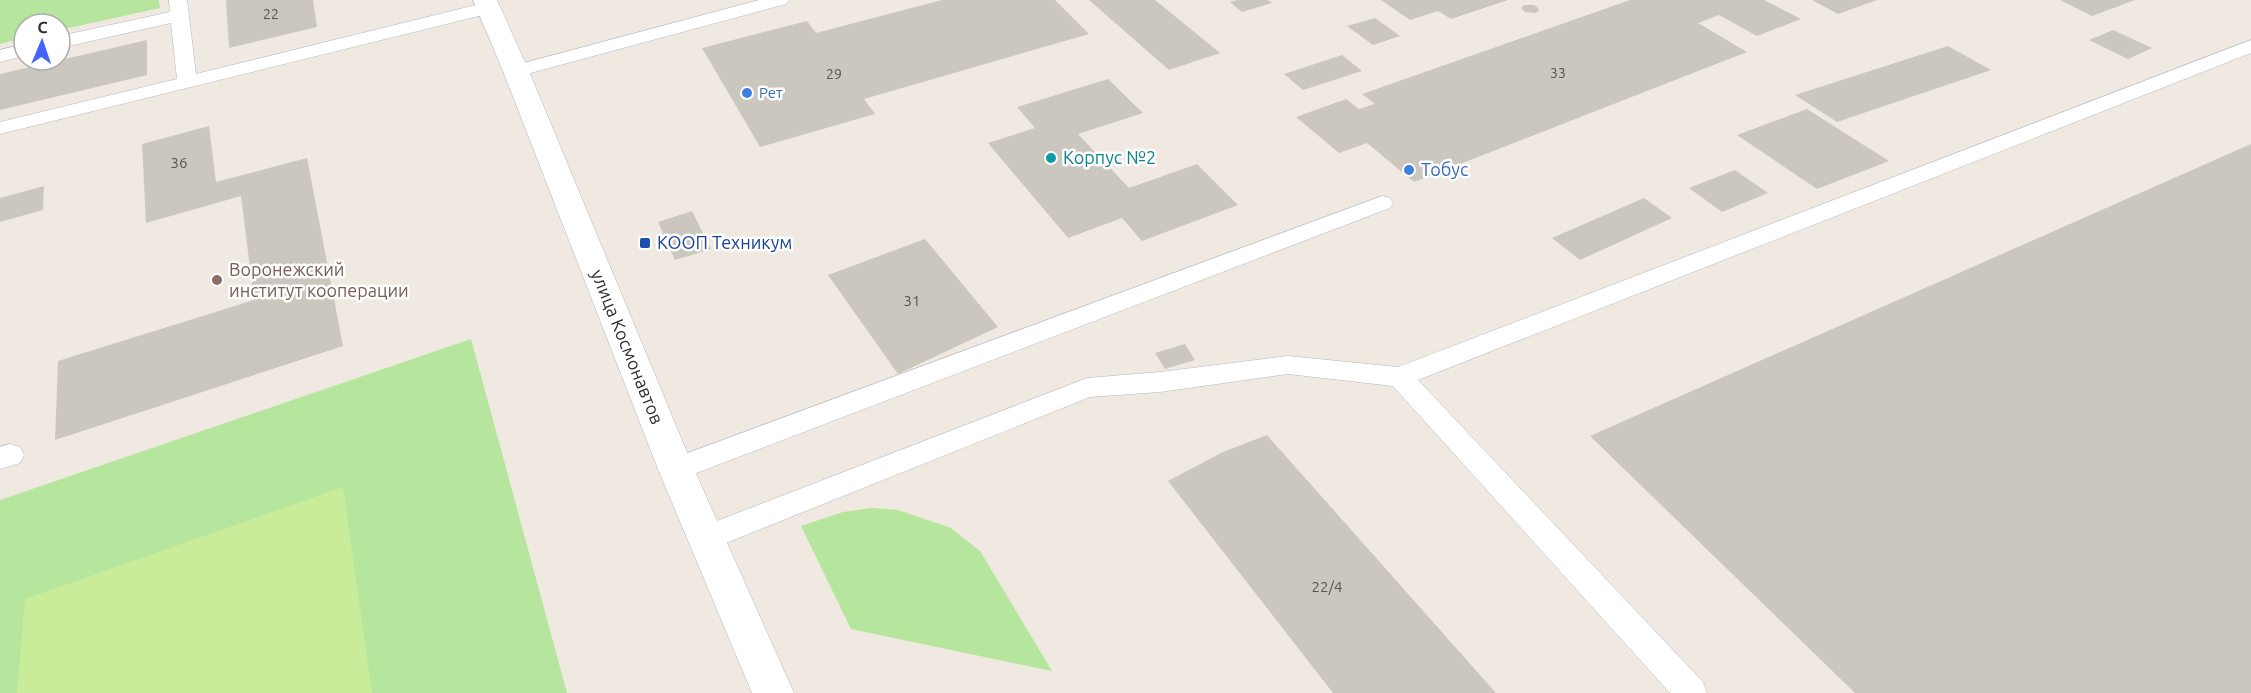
<svg xmlns="http://www.w3.org/2000/svg" width="2251" height="693" viewBox="0 0 2251 693" font-family="Ubuntu,sans-serif">
<rect width="100%" height="100%" fill="#efe9e1"/>
<!-- green -->
<g fill="#b6e59e">
<path d="M0,0H159L160,8L60,30V24H24V38L0,44Z"/>
<path d="M471,339L567,693H0V500Z"/>
<path d="M872,508L898,510L951,528L980,551L1052,671L851,629L801,526L843,512Z"/>
</g>
<!-- pitch -->
<path fill="#c9ec9a" d="M343,487L372,693H17L25,599Z"/>
<!-- building -->
<g fill="#cbc7bf">
<path d="M226,0H313L317,27L229,48Z"/>
<path d="M942,0H1055L1089,34L864,99L875,114L760,147L702,48L807,21L816,33Z"/>
<path d="M1089,0H1155L1220,53L1169,70Z"/>
<path d="M1237,0H1268L1272,3L1242,12L1230,2Z"/>
<path d="M1381,0H1508L1451,19L1438,11L1410,20Z"/>
<path d="M1630,0H1764L1801,19L1757,36L1719,15L1698,23L1747,52L1414,182L1367,143L1339,153L1296,117L1346,99L1359,109L1375,104L1362,94Z"/>
<path d="M1812,0H1877L1838,14Z"/>
<path d="M2060,0H2135L2092,16Z"/>
<path d="M1524,5H1534L1538,8L1539,11L1535,13L1525,12L1521,8Z"/>
<path d="M1375,18L1400,36L1373,45L1347,26Z"/>
<path d="M2113,30L2152,48L2128,59L2089,40Z"/>
<path d="M147,40V75L0,110V74Z"/>
<path d="M1948,46L1991,70L1837,122L1795,95Z"/>
<path d="M1342,55L1362,71L1303,90L1284,74Z"/>
<path d="M1108,79L1143,113L1078,134L1129,188L1197,164L1238,205L1142,241L1122,218L1068,238L988,143L1035,128L1017,107Z"/>
<path d="M1807,109L1889,161L1817,189L1737,135Z"/>
<path d="M209,126L216,182L307,158L343,346L55,440L58,361L254,300L241,196L146,223L142,144Z"/>
<path d="M2251,144V693H1855L1590,436Z"/>
<path d="M1735,170L1768,193L1722,212L1689,188Z"/>
<path d="M44,186L43,210L0,222V198Z"/>
<path d="M1644,198L1672,218L1580,260L1552,238Z"/>
<path d="M692,211L711,249L675,260L658,222Z"/>
<path d="M925,239L998,327L898,374L828,275Z"/>
<path d="M1185,344L1195,360L1165,369L1155,353Z"/>
<path d="M1267,435L1496,693H1333L1168,481L1223,452Z"/>
</g>
<g fill="none" stroke-linecap="round" stroke-linejoin="round">
<defs>
<g id="lane">
<path d="M169,0H187L196,74L488,2L495,4L497,8L495,12L0,134V122L177,79L171,23L60,48V36L170,12Z"/>
<path d="M759,0H789L786,4L523,75H509L506,71L509,67Z"/>
<path d="M2251,40V53L1418,380L1703,682L1707,693H1670L1393,386L1288,374L1160,392L1090,397L716,547L706,550L696,547L691,538L696,529L1087,378L1160,372L1288,356L1398,367Z"/>
<path d="M24,44V56L0,62V50Z"/>
<path d="M1382,196L1390,198L1393,203L1390,208L686,477L676,480L666,477L662,469L666,461Z"/>
<path d="M10,444L20,447L24,455L20,463L0,469V447Z"/>
</g>
<path id="secondary" d="M473,0H497L529,71L694,469L794,693H752L658,469L503,71Z"/>
</defs>
<!-- lane casing -->
<use href="#lane" stroke="#b4b7c1" stroke-width="1"/>
<!-- secondary casing -->
<use href="#secondary" stroke="#b4b7c1" stroke-width="1"/>
<!-- lane -->
<use href="#lane" fill="#fff" fill-rule="evenodd"/>
<!-- secondary -->
<use href="#secondary" fill="#fff" fill-rule="evenodd"/>
</g>
<!-- markers -->
<g fill="#3f7fe0" stroke="#fff" stroke-width="2">
<circle cx="747" cy="93" r="6"/>
<circle cx="1409" cy="170" r="6"/>
</g>
<circle fill="#0f9aa8" stroke="#fff" stroke-width="2" cx="1051" cy="158" r="6"/>
<rect fill="#1a4fb4" stroke="#fff" stroke-width="2" x="639" y="237" width="12" height="12" rx="3"/>
<circle fill="#8d6e63" stroke="#fff" stroke-width="2" cx="217" cy="280" r="6"/>
<g text-anchor="middle" stroke-width="5" stroke-linejoin="round" paint-order="stroke">
<!-- far-number labels -->
<g font-size="14" fill="#555452">
<text x="271" y="19">22</text>
<text x="1558" y="78">33</text>
<text x="834" y="79">29</text>
</g>
<!-- far-shop labels -->
<g font-size="15" fill="#366cbe" stroke="#fff" text-anchor="start">
<text x="759" y="98">Рет</text>
</g>
<!-- number labels -->
<g font-size="15" fill="#555452">
<text x="179" y="168">36</text>
<text x="912" y="306">31</text>
<text x="1327" y="592">22/4</text>
</g>
<!-- culture labels -->
<g font-size="18" fill="#0d838f" stroke="#fff" text-anchor="start">
<text x="1063" y="164">Корпус №2</text>
</g>
<!-- shop labels -->
<g font-size="18" fill="#366cbe" stroke="#fff" text-anchor="start">
<text x="1421" y="176">Тобус</text>
</g>
<!-- transit labels -->
<g font-size="18" fill="#164399" stroke="#fff" text-anchor="start">
<text x="657" y="249">КООП Техникум</text>
</g>
<!-- education labels -->
<g font-size="18" fill="#785e54" stroke="#fff" text-anchor="start">
<text x="229" y="276">Воронежский<tspan x="229" dy="21">институт кооперации</tspan></text>
</g>
<!-- street labels -->
<g font-size="18" fill="#2e2e2e" stroke="#fff">
<text transform="translate(627 347) rotate(68)" y="6">улица Космонавтов</text>
</g>
</g>
<!-- north arrow -->
<g transform="translate(42 42) rotate(2)"><circle r="28" fill="#ffffff" stroke="#ababab" stroke-width="1.5"/>
<path d="M0-4.5L10 22L0 15L-10 22Z" fill="#4264fb"/>
<text y="-9" font-size="16" font-weight="bold" text-anchor="middle" fill="#2e2e2e">С</text>
</g>
</svg>
